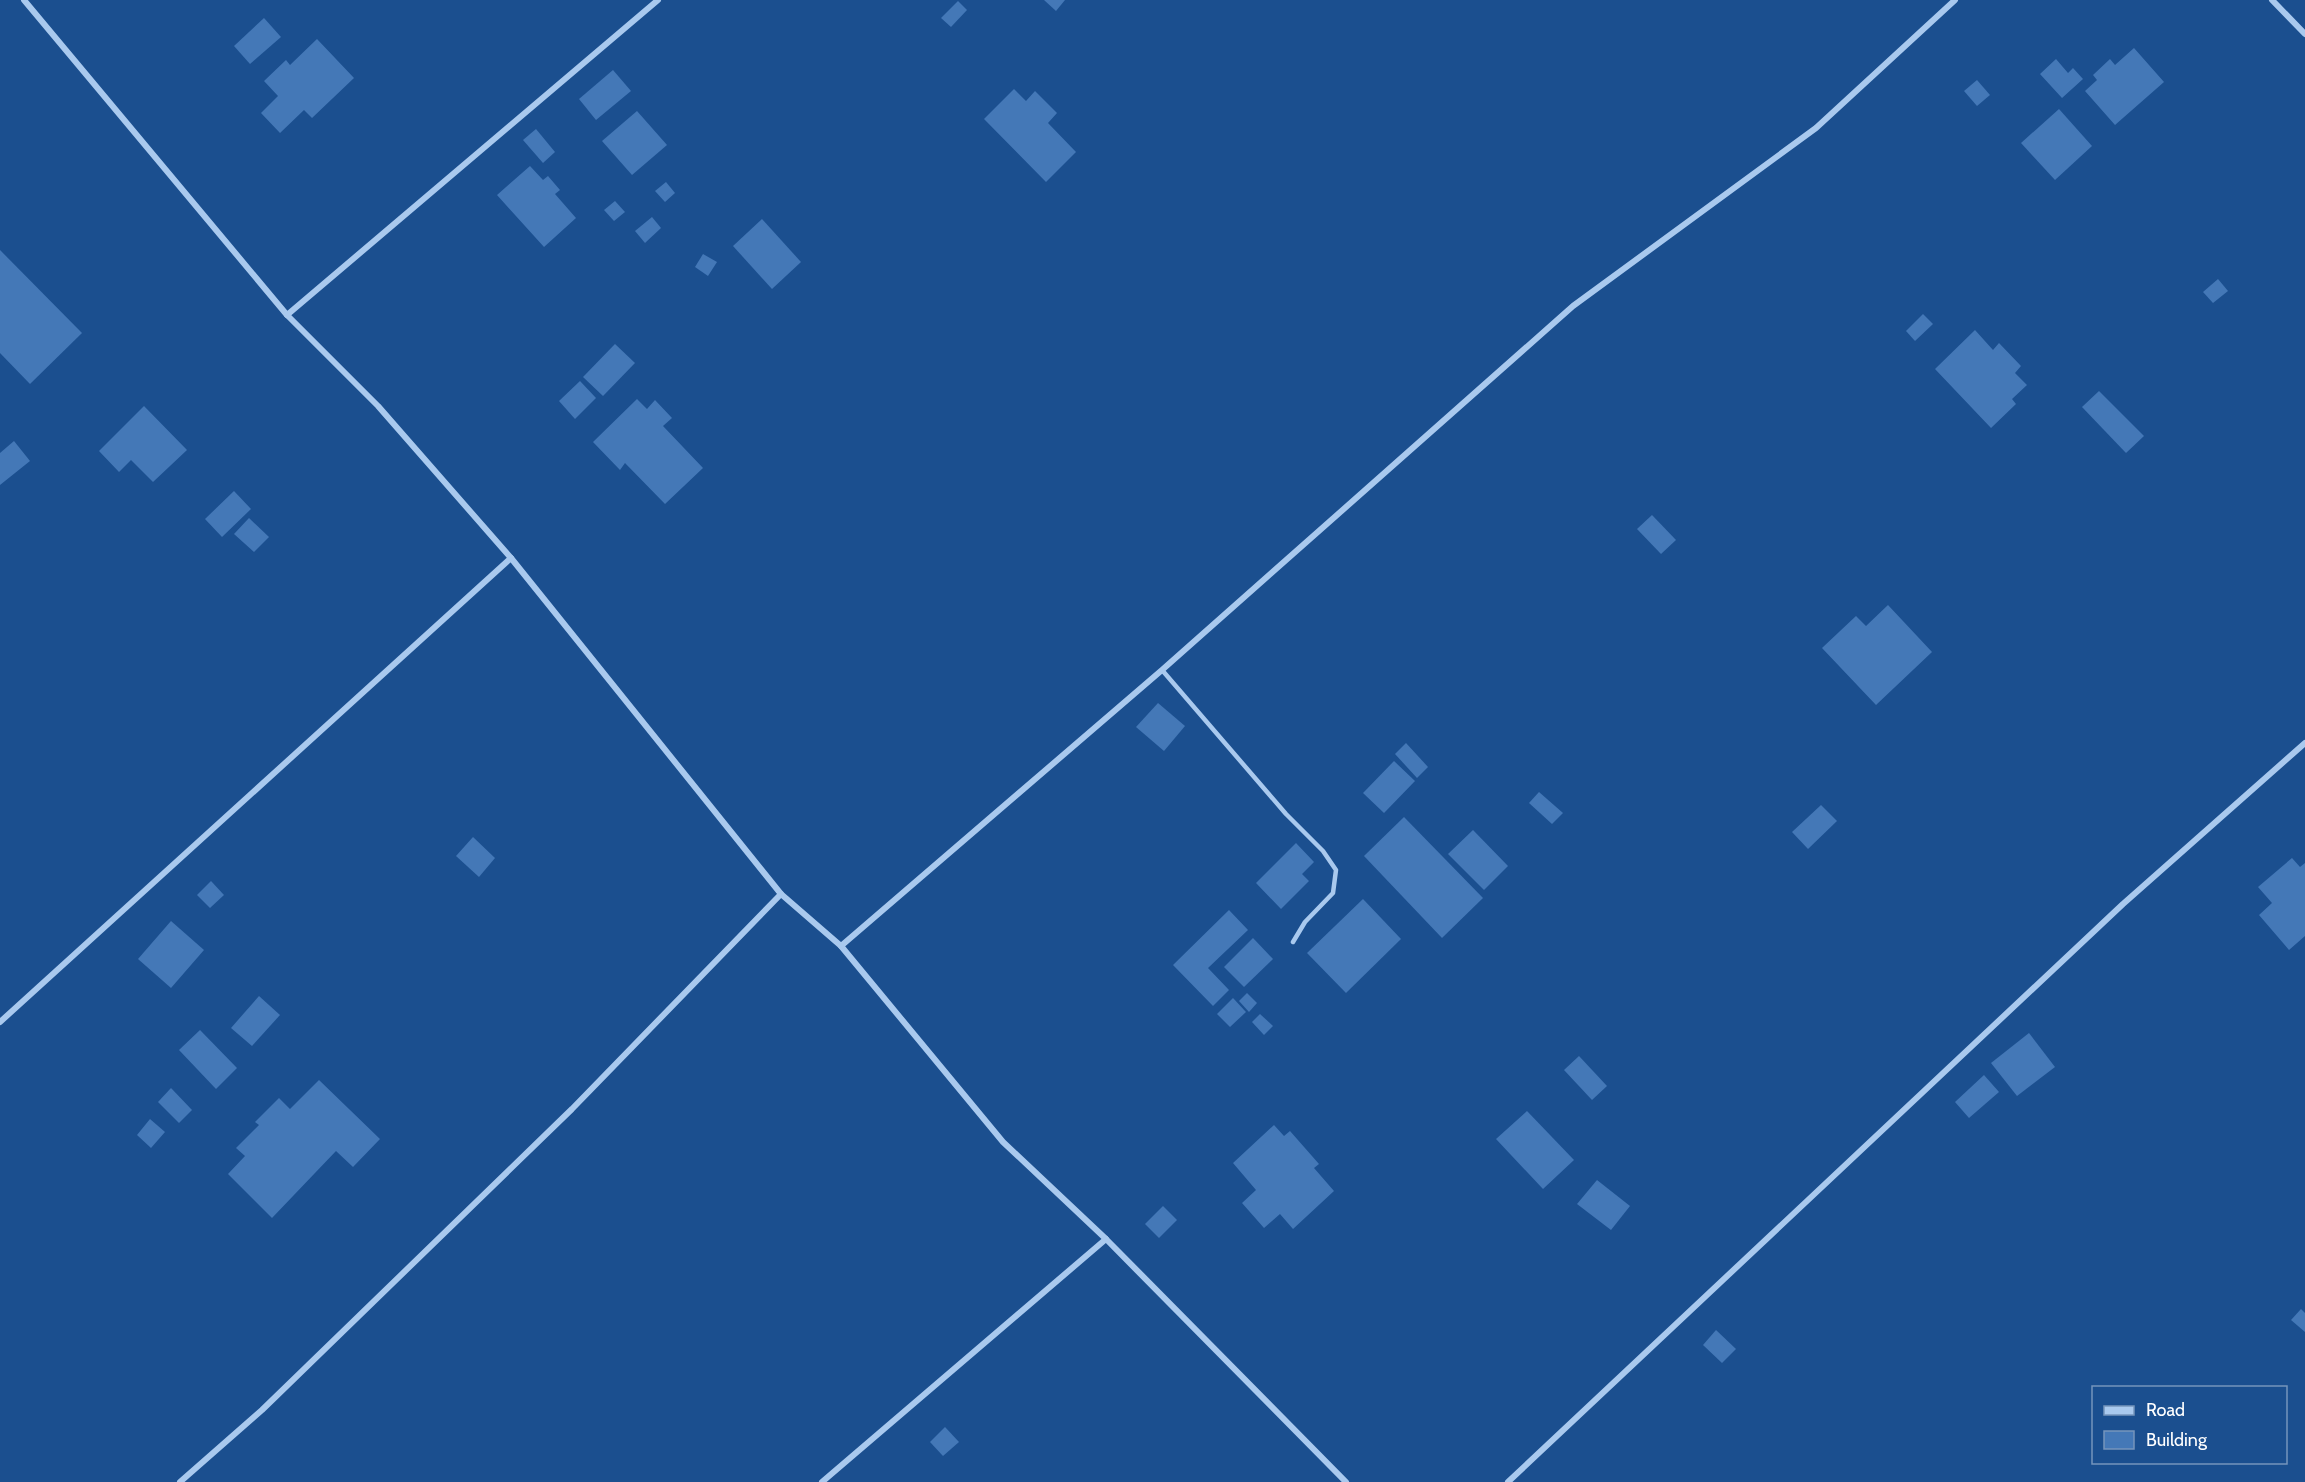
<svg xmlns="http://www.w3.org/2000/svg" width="2305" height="1482" viewBox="0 0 2305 1482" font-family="Cabin,sans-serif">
<rect width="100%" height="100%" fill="#1b4f8f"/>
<!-- building -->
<g fill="#4478b7">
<path d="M1044,0H1065L1056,11Z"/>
<path d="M958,1L967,10L951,27L941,18Z"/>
<path d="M264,18L281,37L250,64L234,46Z"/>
<path d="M317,39L354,78L312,118L304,110L280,133L261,113L278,96L264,81L286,60L290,65Z"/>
<path d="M2134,48L2164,82L2115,125L2085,91L2097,80L2093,75L2110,59L2115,65Z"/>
<path d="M2056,59L2068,73L2073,68L2083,79L2062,98L2040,74Z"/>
<path d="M613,70L631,91L596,120L579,99Z"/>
<path d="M1977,80L1990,95L1977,106L1964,91Z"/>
<path d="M1014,89L1026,101L1035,91L1057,113L1048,123L1076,152L1046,182L984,119Z"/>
<path d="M2059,109L2092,146L2055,180L2021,143Z"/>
<path d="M637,111L667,145L632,175L602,141Z"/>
<path d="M536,129L555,152L543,163L523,140Z"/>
<path d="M530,166L543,180L548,176L560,190L555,194L576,218L544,247L497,195Z"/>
<path d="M666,182L675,193L665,202L655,191Z"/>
<path d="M615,201L625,212L614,221L604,210Z"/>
<path d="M652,217L661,228L645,243L635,231Z"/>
<path d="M762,219L801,262L772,289L733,246Z"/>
<path d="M0,250L82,333L30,384L0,353Z"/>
<path d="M703,254L717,262L708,276L695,267Z"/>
<path d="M2218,279L2228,291L2213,303L2203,292Z"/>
<path d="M1923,314L1933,324L1915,341L1906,331Z"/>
<path d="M1975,330L1993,350L1999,343L2021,366L2015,373L2027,385L2012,399L2016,404L1991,428L1935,369Z"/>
<path d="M615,344L635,363L603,396L583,377Z"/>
<path d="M580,381L596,398L575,419L559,401Z"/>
<path d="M2099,391L2144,436L2126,453L2082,407Z"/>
<path d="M637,399L647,409L655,400L672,418L663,426L703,468L665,504L625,463L620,470L593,442Z"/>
<path d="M144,406L187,450L153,482L131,460L119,472L99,451Z"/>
<path d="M14,441L30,461L0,485V453Z"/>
<path d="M234,491L251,509L222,537L205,519Z"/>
<path d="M1652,515L1676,540L1661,554L1637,529Z"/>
<path d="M249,518L269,537L254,552L234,534Z"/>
<path d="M1888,605L1932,652L1876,705L1822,648L1856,616L1866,626Z"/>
<path d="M1158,703L1185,726L1164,751L1136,727Z"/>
<path d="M1406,743L1428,767L1417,778L1395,754Z"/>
<path d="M1394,761L1415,781L1384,813L1363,793Z"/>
<path d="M1539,792L1563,813L1552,824L1529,803Z"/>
<path d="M1821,805L1837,821L1808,849L1792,832Z"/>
<path d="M1404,817L1483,898L1442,938L1364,856Z"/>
<path d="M1473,830L1508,866L1484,890L1448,854Z"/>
<path d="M473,837L495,858L479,877L456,856Z"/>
<path d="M1296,843L1314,862L1302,874L1309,881L1281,909L1256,883Z"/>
<path d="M2292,858L2300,867L2305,863V936L2289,950L2259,915L2272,903L2258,887Z"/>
<path d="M211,881L224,895L210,908L197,895Z"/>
<path d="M1363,899L1401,939L1346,993L1307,953Z"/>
<path d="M1229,910L1248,930L1208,968L1229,990L1213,1006L1173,965Z"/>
<path d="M171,921L204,950L171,988L138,959Z"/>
<path d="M1253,938L1273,959L1244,987L1224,967Z"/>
<path d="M1247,993L1257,1003L1249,1012L1239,1001Z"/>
<path d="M259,996L280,1015L252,1046L231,1028Z"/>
<path d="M1233,998L1246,1012L1230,1027L1217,1014Z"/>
<path d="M1260,1014L1273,1026L1264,1035L1252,1022Z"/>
<path d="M200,1030L237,1068L216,1089L179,1050Z"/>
<path d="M2029,1033L2055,1067L2017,1096L1991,1063Z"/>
<path d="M1579,1056L1607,1086L1592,1100L1564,1070Z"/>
<path d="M1984,1075L1999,1092L1969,1118L1955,1102Z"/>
<path d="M319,1080L380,1139L353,1167L336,1151L272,1218L228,1174L245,1156L236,1148L259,1125L255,1122L279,1098L290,1109Z"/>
<path d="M171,1088L192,1110L179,1123L158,1102Z"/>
<path d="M1527,1111L1574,1160L1543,1189L1496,1139Z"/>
<path d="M150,1119L165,1132L151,1148L137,1135Z"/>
<path d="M1274,1125L1284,1136L1290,1131L1319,1164L1314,1168L1334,1191L1293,1229L1280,1214L1264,1228L1242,1203L1256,1190L1233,1163Z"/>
<path d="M1597,1180L1630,1206L1611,1230L1577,1204Z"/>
<path d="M1163,1206L1177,1220L1159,1238L1145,1224Z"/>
<path d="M2301,1309L2305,1313V1332L2291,1320Z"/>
<path d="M1716,1330L1736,1349L1722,1363L1703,1345Z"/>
<path d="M945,1427L959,1442L943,1456L930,1442Z"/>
</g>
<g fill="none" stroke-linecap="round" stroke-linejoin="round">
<!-- service -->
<path stroke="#a9c9ee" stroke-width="4.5" d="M1162,670L1286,814L1323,851L1336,870L1333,893L1305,922L1293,942"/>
<!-- minor -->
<g stroke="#a9c9ee" stroke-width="6">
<path d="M24,0L287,315L378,406L511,558L781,894L841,946L1003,1142L1106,1239L1346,1482"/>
<path d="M2272,0L2305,34"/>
<path d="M287,315L658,0"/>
<path d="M841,946L1162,670L1573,306L1816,128L1955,0"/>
<path d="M0,1022L511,558"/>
<path d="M180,1482L262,1410L572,1109L781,894"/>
<path d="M822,1482L1106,1239"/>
<path d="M1508,1482L2123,904L2305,743"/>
</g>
</g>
<!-- legend -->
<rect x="2092" y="1386" width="195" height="78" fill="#1b4f8f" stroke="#7695bc" stroke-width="1.5"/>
<rect x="2104" y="1406" width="30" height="9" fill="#a9c9ee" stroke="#7695bc" stroke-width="1.5"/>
<text x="2146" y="1416" font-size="18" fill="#ffffff">Road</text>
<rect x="2104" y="1431" width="30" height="18" fill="#4478b7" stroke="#7695bc" stroke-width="1.5"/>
<text x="2146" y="1446" font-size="18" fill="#ffffff">Building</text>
</svg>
